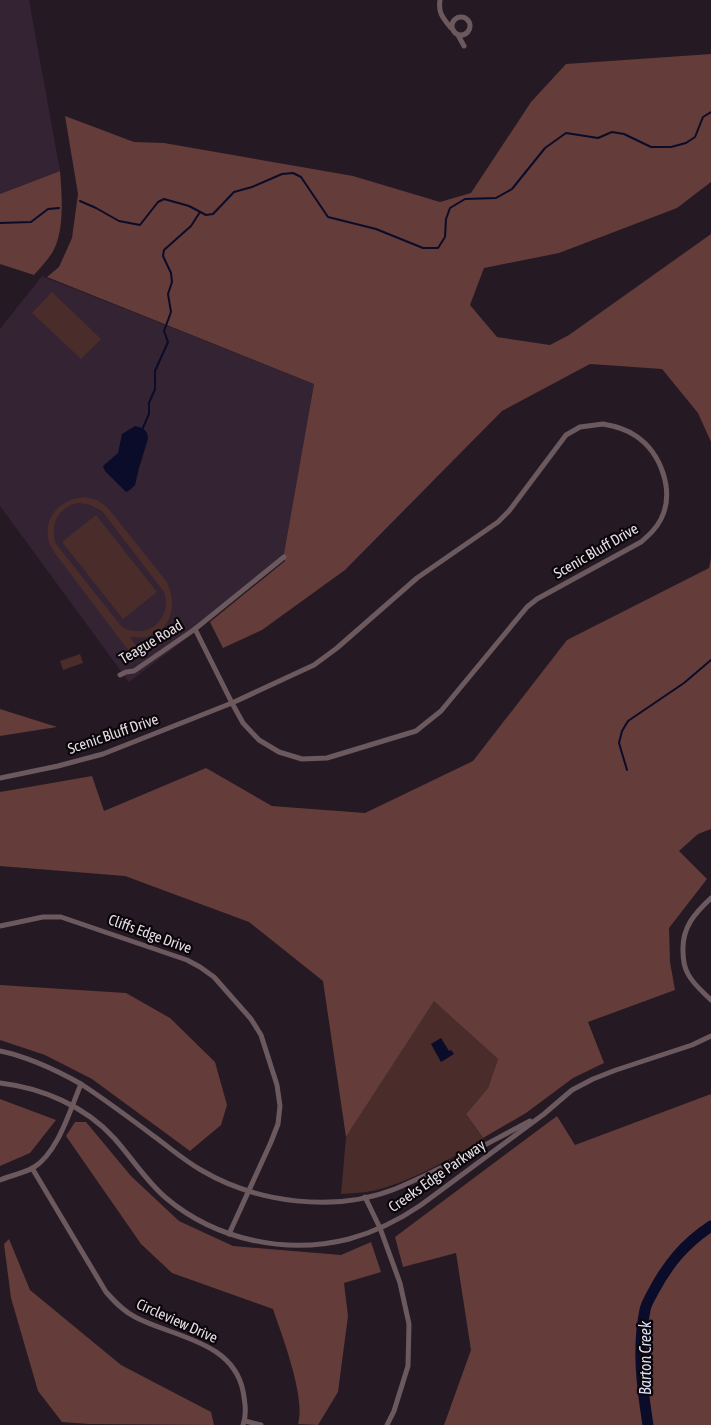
<svg xmlns="http://www.w3.org/2000/svg" width="711" height="1425" viewBox="0 0 711 1425" font-family="'Asap Condensed',sans-serif">
<rect width="100%" height="100%" fill="#251924"/>
<!-- built -->
<g fill="#342332">
<path d="M0,0H29L60,171L0,194Z"/>
<path d="M42,276L314,384L284,557L199,629L129,682L0,506V329Z"/>
</g>
<!-- green -->
<g fill="#4a2c2a" fill-rule="evenodd">
<path d="M52,292L101,339L81,359L32,313Z"/>
<path d="M85,497L97,500L107,507L167,582C177,604 173,630 146,637C141,638 135,637 130,637L138,649L131,654L54,552C52,548 48,542 48,537C45,513 63,499 85,497ZM77,503L88,504L102,511L164,592C173,619 147,641 122,627L56,544C49,525 58,508 77,503Z"/>
<path d="M96,515L157,592L123,619L62,542Z"/>
<path d="M80,654L83,663L63,670L60,661Z"/>
<path d="M434,1000L498,1059L488,1088L466,1114L484,1140C448,1159 412,1182 372,1191C362,1193 351,1193 341,1194L346,1137Z"/>
</g>
<!-- forest -->
<g fill="#643c39">
<path d="M711,54V182L677,208L559,253L484,268L470,305L497,337L550,345L569,335L711,234V442L698,413L662,369L590,364L502,411L345,570L262,630L223,648L210,622L285,561L284,554L314,384L47,277L59,267L72,238L78,194L65,116L134,142L164,143L353,176L440,202L471,193L531,102L566,64Z"/>
<path d="M60,171C62,195 65,232 52,253C47,261 40,268 34,275L0,264V194Z"/>
<path d="M711,558V829L698,834L679,851L707,879L669,928L670,962L675,990L588,1022L604,1063L573,1078L526,1113L483,1138L466,1114L488,1088L498,1059L434,1001L346,1137L323,981L249,922L125,876L0,866V792L92,776L104,811L206,768L272,806L365,813L473,761L567,640L709,568Z"/>
<path d="M0,709L57,727L0,736Z"/>
<path d="M0,985L126,993L170,1018L215,1062L227,1105L221,1125L190,1151L92,1079L45,1055L0,1040Z"/>
<path d="M711,1094V1425H444L471,1350L456,1253L403,1267L395,1237L557,1116L575,1145Z"/>
<path d="M0,1099L56,1120L30,1153L0,1166Z"/>
<path d="M75,1122H86L131,1176L179,1221L233,1246L341,1255L371,1242L381,1272L344,1283L348,1316L338,1392L318,1425L298,1424C306,1397 282,1336 273,1309L172,1273L141,1244L66,1136Z"/>
<path d="M9,1239L30,1290L121,1365L211,1412L214,1425L89,1424L62,1422L38,1391L11,1298L4,1244Z"/>
</g>
<!-- water -->
<g fill="#0b0c29">
<path d="M135,426C143,428 148,430 148,439L139,468L135,485L130,490L126,492L105,471L103,466L118,453L122,434Z"/>
<path d="M441,1038L449,1051L451,1050L454,1054L441,1062L431,1044Z"/>
</g>
<g fill="none" stroke-linecap="round" stroke-linejoin="round">
<!-- stream -->
<g stroke="#0b0c29" stroke-width="2">
<path d="M80,201L96,208L119,221L140,225L158,202L164,199L189,206L206,215L213,214L234,192L252,187L282,174L293,173L301,177L328,217L376,229L423,248H438L445,237L446,219L450,208L465,199L496,198L512,189L545,148L566,133L598,138L612,132L624,134L651,147H671L686,143L695,137L703,117L711,112"/>
<path d="M0,223L31,222L48,209L59,208"/>
<path d="M142,430L149,414V403L155,389V371L168,342L164,331L171,312L168,294L172,282L171,273L163,256L164,250L191,226L200,212"/>
<path d="M627,770L619,743L622,731L628,721L684,683L711,660"/>
</g>
<!-- river -->
<path stroke="#0b0c29" stroke-width="11" d="M648,1425C642,1387 637,1348 645,1310C646,1304 650,1298 653,1292C668,1264 684,1244 711,1226"/>
<!-- street -->
<g stroke="#6b595e" stroke-width="5">
<path d="M440,0C438,13 443,18 451,28"/>
<circle cx="461" cy="26" r="9"/>
<path d="M458,35L464,46"/>
<path d="M603,424C615,426 626,429 636,436C661,453 675,491 661,519C656,529 649,535 641,542L537,599L527,607L441,711L416,731L327,758L302,759L279,752L259,740L243,723L232,703L314,665L337,648L417,578L498,522L509,511L566,435L580,427Z"/>
<path d="M120,675L126,672L134,671L195,629L284,557"/>
<path d="M0,778L58,766L103,754L232,703L195,629"/>
<path d="M711,898C695,913 682,927 683,951C683,958 684,967 688,974C693,984 703,992 711,1000"/>
<path d="M0,926L43,917H61L187,960L200,967L214,977L251,1019L261,1035L277,1085L280,1106L278,1124L271,1142L229,1234"/>
<path d="M0,1051C29,1057 56,1070 81,1084C107,1101 131,1119 155,1137C170,1148 185,1161 201,1170C257,1203 334,1213 395,1189C441,1170 486,1144 530,1121"/>
<path d="M0,1083C42,1088 85,1106 114,1138C132,1158 146,1181 166,1198C216,1240 286,1255 349,1239C375,1232 399,1220 421,1205L544,1114L572,1090L593,1079L616,1070L692,1045L711,1036"/>
<path d="M32,1168L106,1292C114,1301 123,1311 135,1317C173,1337 233,1341 243,1391C245,1402 247,1414 243,1425"/>
<path d="M0,1180C10,1176 23,1173 33,1168C58,1153 70,1110 81,1084"/>
<path d="M365,1197L380,1228L400,1283L409,1324L408,1366L394,1411L387,1425"/>
<path d="M245,1421L261,1425"/>
</g>
</g>
<g text-anchor="middle" stroke-width="4.5" stroke-linejoin="round" paint-order="stroke">
<!-- street labels -->
<g font-size="15" fill="#e6dee5" stroke="#0b060a">
<text transform="translate(596 551) rotate(-30)" y="5">Scenic Bluff Drive</text>
<text transform="translate(151 642) rotate(-31)" y="5">Teague Road</text>
<text transform="translate(113 734) rotate(-19)" y="5">Scenic Bluff Drive</text>
<text transform="translate(150 934) rotate(20)" y="5">Cliffs Edge Drive</text>
<text transform="translate(437 1176) rotate(-35)" y="5">Creeks Edge Parkway</text>
<text transform="translate(177 1321) rotate(24)" y="5">Circleview Drive</text>
</g>
<!-- water labels -->
<g font-size="16" font-style="italic" fill="#dadff9" stroke="#0b060a">
<text transform="translate(645 1358) rotate(-90)" y="6">Barton Creek</text>
</g>
</g>
</svg>
